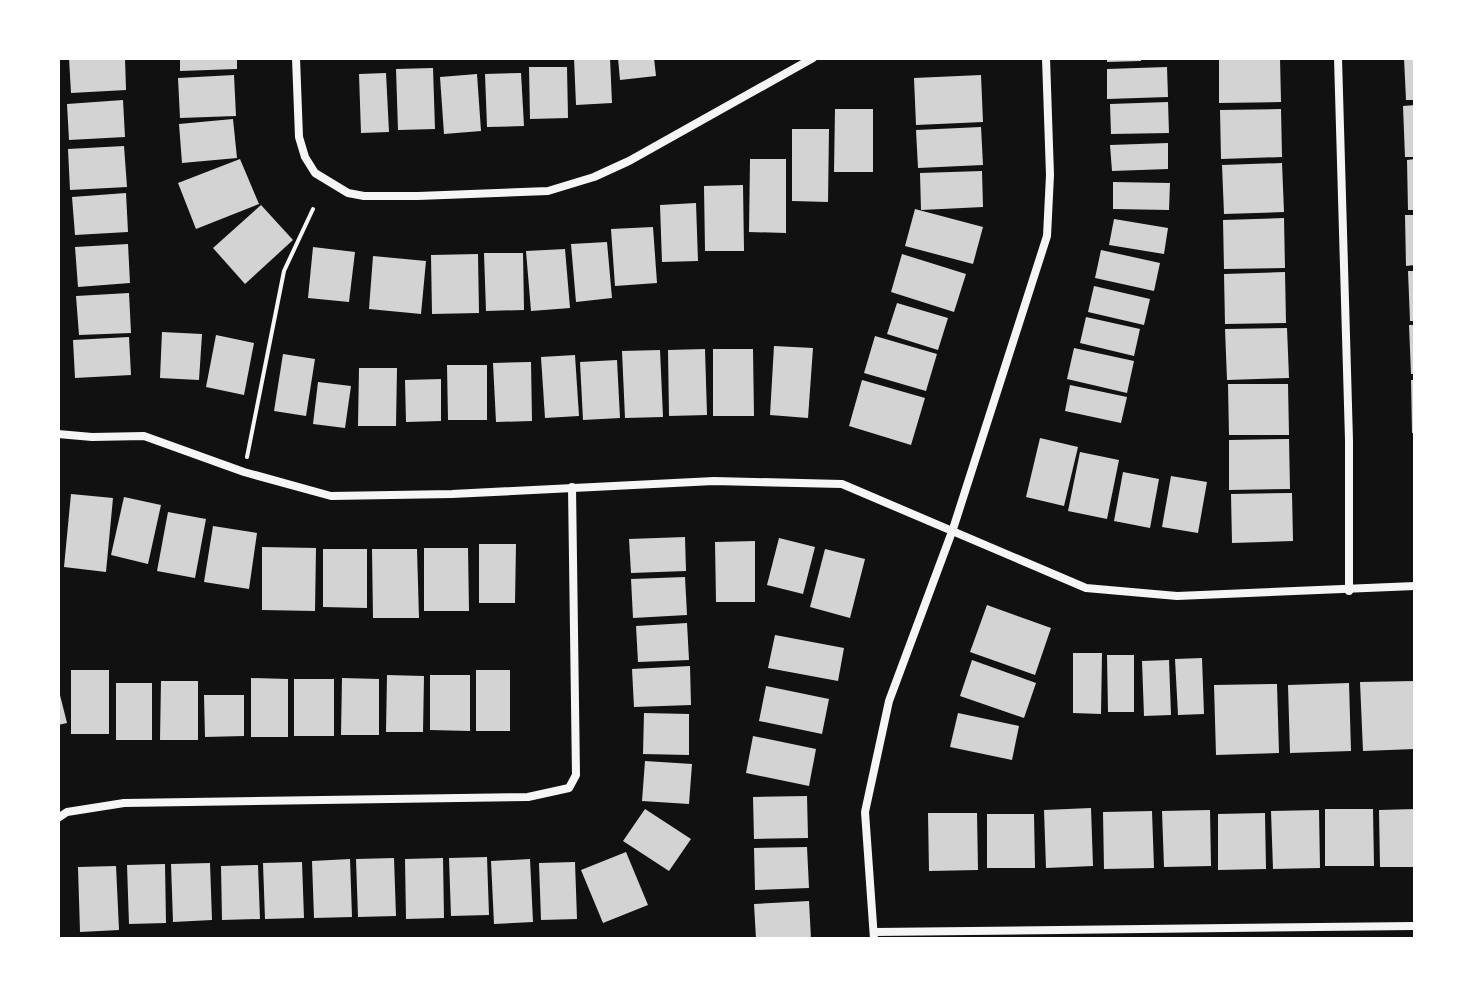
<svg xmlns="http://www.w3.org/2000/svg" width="1473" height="997" viewBox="0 0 1473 997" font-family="Figtree,sans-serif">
<rect width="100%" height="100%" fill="#111"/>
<!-- building -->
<g fill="#d3d3d3">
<path d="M69,58H125L126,90L71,93Z"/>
<path d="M180,58H237V69L180,71Z"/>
<path d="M574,58H610L612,103L576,105Z"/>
<path d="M618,58H654L656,76L620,80Z"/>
<path d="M1107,58H1141V61L1107,62Z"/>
<path d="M1219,58H1280L1281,102L1219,103Z"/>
<path d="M1404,58H1415V100H1406Z"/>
<path d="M529,67H567L568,118L530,119Z"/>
<path d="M1167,67L1168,97L1107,99V69Z"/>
<path d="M433,68L435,129L398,130L396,69Z"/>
<path d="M386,73L389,132L361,133L359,74Z"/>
<path d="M521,73L524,126L487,127L485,74Z"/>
<path d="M477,74L481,131L444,134L440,77Z"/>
<path d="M234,75L236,116L180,118L178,78Z"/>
<path d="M981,75L983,122L916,125L914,78Z"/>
<path d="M123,100L125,137L69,140L67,104Z"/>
<path d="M1168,102L1169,133L1111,134L1110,104Z"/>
<path d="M1415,105V157H1405L1403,106Z"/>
<path d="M835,109H873V172H834Z"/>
<path d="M1281,109L1282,157L1221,159L1220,110Z"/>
<path d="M233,119L237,158L182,163L179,124Z"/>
<path d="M981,127L983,165L918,168L916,130Z"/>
<path d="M792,129H829L828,202L792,201Z"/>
<path d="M1168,143V169L1112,171L1110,145Z"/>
<path d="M124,146L127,187L70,190L68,149Z"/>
<path d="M240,159L259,204L196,229L178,183Z"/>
<path d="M750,159H786V233L749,232Z"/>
<path d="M1415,159V210H1408L1407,160Z"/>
<path d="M1282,163L1284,212L1224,214L1222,165Z"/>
<path d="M982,171L983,207L921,210L920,173Z"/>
<path d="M1113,182L1170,183L1169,210L1113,209Z"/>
<path d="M743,185L744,251H705L704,186Z"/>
<path d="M126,193L128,232L75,235L72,197Z"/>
<path d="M696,203L698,261L662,262L660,205Z"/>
<path d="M261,205L293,240L245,284L213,248Z"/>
<path d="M915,209L983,227L973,264L905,246Z"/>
<path d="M1405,215H1415V265L1406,266Z"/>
<path d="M1284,218L1285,268L1224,269L1223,220Z"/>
<path d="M1114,219L1168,228L1164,254L1109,245Z"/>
<path d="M653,227L657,283L615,286L611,229Z"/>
<path d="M607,242L612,298L576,302L571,244Z"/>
<path d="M128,244L130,283L78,287L75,247Z"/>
<path d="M313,247L355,252L349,302L308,298Z"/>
<path d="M565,249L570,308L531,311L526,251Z"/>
<path d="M1101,250L1160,263L1154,291L1095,278Z"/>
<path d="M484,253H523L524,310L486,311Z"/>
<path d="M478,254L479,313L432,314L431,255Z"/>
<path d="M902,254L966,274L954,312L891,292Z"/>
<path d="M373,256L426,261L421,314L369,309Z"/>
<path d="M1408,271H1415V321H1410Z"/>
<path d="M1285,272L1286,323L1225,324L1224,274Z"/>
<path d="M1094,286L1150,299L1144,325L1088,312Z"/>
<path d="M129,293L131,333L79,335L76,296Z"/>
<path d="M897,303L948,318L938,350L887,334Z"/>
<path d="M1086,317L1140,329L1134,356L1080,343Z"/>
<path d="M1409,325H1415V374H1411Z"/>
<path d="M1287,328L1289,378L1227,380L1225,329Z"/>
<path d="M162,332L202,334L199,380L160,378Z"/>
<path d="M216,335L254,343L244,395L206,387Z"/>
<path d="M875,336L937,354L926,391L864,373Z"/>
<path d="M129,337L131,375L75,378L73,340Z"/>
<path d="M774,346L813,348L808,418L770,415Z"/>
<path d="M1074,348L1134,361L1127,393L1067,379Z"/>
<path d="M705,349L707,415L669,416L668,350Z"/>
<path d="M713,349H753L754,416H713Z"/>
<path d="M660,350L663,417L625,418L622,351Z"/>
<path d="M283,354L315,359L306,416L274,411Z"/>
<path d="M575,355L579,416L545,418L541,357Z"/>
<path d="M617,360L620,418L583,420L580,362Z"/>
<path d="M531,362L532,421L496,422L493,363Z"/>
<path d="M447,365H487V420H448Z"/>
<path d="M359,368H397L396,426H358Z"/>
<path d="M441,379V421L406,422L405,380Z"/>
<path d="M862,380L925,398L911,445L849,426Z"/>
<path d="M1411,380H1415V433H1412Z"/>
<path d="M318,382L351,386L345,428L313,424Z"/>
<path d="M1228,384H1288L1289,435H1229Z"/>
<path d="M1070,385L1127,397L1121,423L1065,411Z"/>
<path d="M1040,438L1078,447L1064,506L1026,497Z"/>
<path d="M1289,439L1290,489L1229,490V440Z"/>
<path d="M1080,452L1119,460L1107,519L1068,511Z"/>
<path d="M1123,472L1159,479L1150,528L1114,521Z"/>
<path d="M1171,476L1207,482L1198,533L1162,527Z"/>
<path d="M1292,493L1293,541L1232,543L1231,494Z"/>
<path d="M71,494L113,498L106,572L64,567Z"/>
<path d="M124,497L161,505L148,564L111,555Z"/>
<path d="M168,512L206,519L195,578L157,571Z"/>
<path d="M213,526L257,533L249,589L204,582Z"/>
<path d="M685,537L686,571L631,573L629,539Z"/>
<path d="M779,538L815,547L803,594L767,585Z"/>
<path d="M755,541V602H716L715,542Z"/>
<path d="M479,544H516L515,603H479Z"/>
<path d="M262,547L316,548L315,611L262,610Z"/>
<path d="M424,548H468L469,611H424Z"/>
<path d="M323,549H367V608L323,607Z"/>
<path d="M372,549H417L419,618H373Z"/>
<path d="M825,549L865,559L850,618L810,607Z"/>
<path d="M685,577L687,615L633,618L631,579Z"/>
<path d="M987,605L1051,628L1035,675L970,652Z"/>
<path d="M687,623L689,660L638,662L636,626Z"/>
<path d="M775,635L844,648L838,681L768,668Z"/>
<path d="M1073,653H1102L1101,714L1073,713Z"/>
<path d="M1107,655H1134V712H1108Z"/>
<path d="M1202,658L1204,714L1178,715L1175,659Z"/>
<path d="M972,660L1036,683L1024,718L960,696Z"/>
<path d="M1169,660L1171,715L1144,716L1142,661Z"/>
<path d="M690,666L691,705L634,707L632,669Z"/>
<rect x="71" y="670" width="38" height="64"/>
<rect x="476" y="670" width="34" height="61"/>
<path d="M387,675L424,676L423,732H386Z"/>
<path d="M430,675H470V731L430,730Z"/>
<path d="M251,678L288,679V737H251Z"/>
<path d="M342,678L379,679V735H341Z"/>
<rect x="294" y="679" width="40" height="57"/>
<path d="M161,681H198V740H160Z"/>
<path d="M1415,681V749L1363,751L1360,682Z"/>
<rect x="116" y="683" width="36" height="57"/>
<path d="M1349,683L1351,751L1290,753L1288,685Z"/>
<path d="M1277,684L1279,753L1216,755L1214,685Z"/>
<path d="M766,686L829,699L822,734L759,721Z"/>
<path d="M58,687L67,723L58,725Z"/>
<path d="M204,695H244V736L205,737Z"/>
<path d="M644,713L689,714V755L643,754Z"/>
<path d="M958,713L1019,726L1012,760L950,747Z"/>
<path d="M753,736L816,749L809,786L746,773Z"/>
<path d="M645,761L692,764L689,804L642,801Z"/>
<path d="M807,796L808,838L754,839L753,797Z"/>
<path d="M1091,808L1093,866L1046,868L1044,810Z"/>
<path d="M645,809L691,839L669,871L623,841Z"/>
<path d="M1325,809H1373L1374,866H1325Z"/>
<path d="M1415,809V867H1380L1379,810Z"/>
<path d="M1210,810L1211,866L1164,867L1162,811Z"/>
<path d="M1319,810L1320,868L1273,869L1271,811Z"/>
<path d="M1152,811L1154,868L1104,869L1103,812Z"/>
<path d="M928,813H977L978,870L929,871Z"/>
<path d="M1265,813L1266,869L1218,870V814Z"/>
<path d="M987,814H1034L1035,868H987Z"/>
<path d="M807,847L809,888L755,890L754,848Z"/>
<path d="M626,852L648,905L603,923L581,870Z"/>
<path d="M487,857L489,915L451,916L449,858Z"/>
<path d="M394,858L396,916L358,917L356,859Z"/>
<path d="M443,858L444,918L406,919L405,859Z"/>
<path d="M350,859L352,917L314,918L312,861Z"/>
<path d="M530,859L533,922L494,924L491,861Z"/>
<path d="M302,862L304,918L265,919L263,863Z"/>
<path d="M575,862L577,919L541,920L539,863Z"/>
<path d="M210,863L212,920L173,922L171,864Z"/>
<path d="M165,864L166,923L129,924L127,865Z"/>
<path d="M258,865L260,919L222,920L221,866Z"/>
<path d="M116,866L119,930L80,932L78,867Z"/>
<path d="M809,901L811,939H756L754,904Z"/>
</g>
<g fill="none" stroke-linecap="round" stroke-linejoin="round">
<!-- path -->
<path stroke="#f5f5f5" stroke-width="4" d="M247,457L284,271L313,209"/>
<!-- minor -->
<g stroke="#f5f5f5" stroke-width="8">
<path d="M296,58L299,137L305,157L315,173L348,193L364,196H418L548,191L594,177L629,161L813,58"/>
<path d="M1338,58L1349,440V591"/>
<path d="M58,434L92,437L144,436L244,472L331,496L452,494L714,481L842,484L1086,588L1177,596L1415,586"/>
<path d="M58,818L67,812L124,803L528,797L569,788L576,775L572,487"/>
<path d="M874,932L1415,926"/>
<path d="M874,939L865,812L889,701L953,529L1047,236L1050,175L1046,58"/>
</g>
</g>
<!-- border -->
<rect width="1473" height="997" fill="none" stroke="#ffffff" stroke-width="120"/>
</svg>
